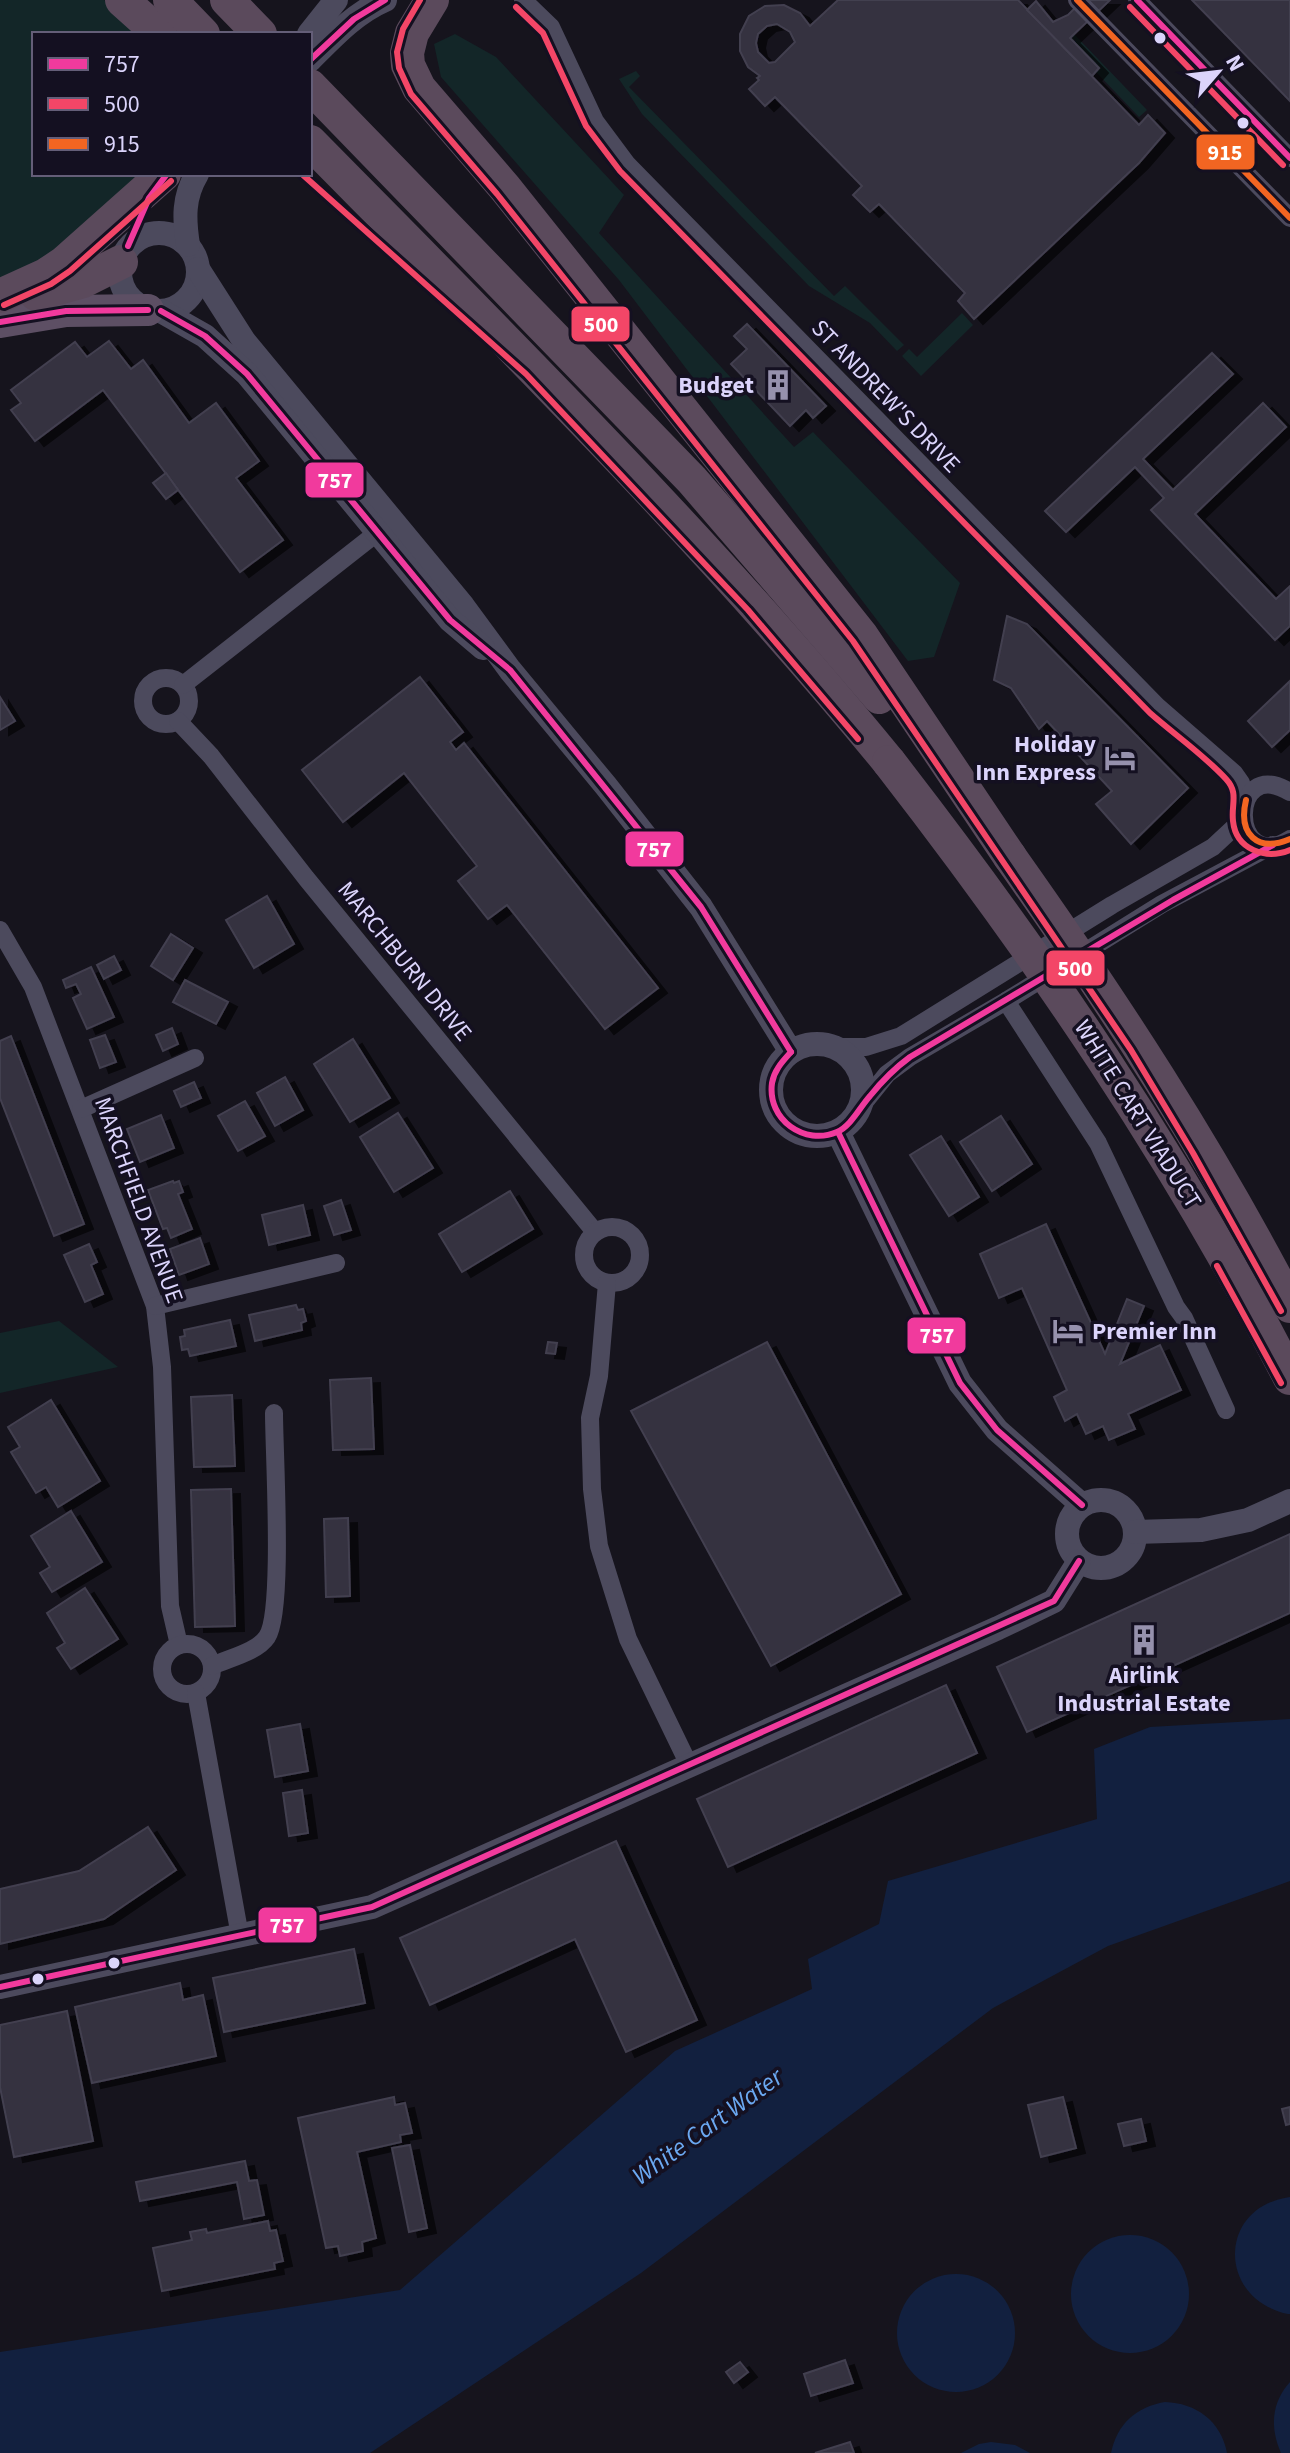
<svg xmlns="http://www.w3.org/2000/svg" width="1290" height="2453" viewBox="0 0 1290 2453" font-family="'Source Sans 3',sans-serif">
<defs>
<filter id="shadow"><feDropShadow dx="9" dy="5" stdDeviation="0" flood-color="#0009"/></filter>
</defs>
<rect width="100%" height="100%" fill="#16141d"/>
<!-- green -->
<g fill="#132628">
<path d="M0,0H104L139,34H34V174H148L97,225L0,287Z"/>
<path d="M455,34L496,57L624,195L599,233L794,447L813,432L960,583L934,657L908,661L619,280L441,77L434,44Z"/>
<path d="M1074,34L1147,110L1139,117L1096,72L1099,68L1070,38Z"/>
<path d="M636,71L640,76L629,87L834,296L845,286L904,345L897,351L870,323L809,286L642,114L619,79Z"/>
<path d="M962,313L973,325L921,376L902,356L909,349L917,357Z"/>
<path d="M59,1321L118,1367L0,1393V1333Z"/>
</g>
<!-- water -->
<g fill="#12203f">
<path d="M1290,1719V1881L1108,1946L993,2008L641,2273L370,2453H0V2352L400,2290L675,2051L812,1989L808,1959L879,1924L888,1881L1097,1819L1094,1749L1150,1727Z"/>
<path d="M1290,2197V2314H1288C1217,2299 1217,2207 1290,2197Z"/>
<circle cx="1130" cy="2294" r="59"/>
<circle cx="956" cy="2333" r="59"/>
<path d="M1290,2382V2453H1281C1270,2428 1271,2403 1290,2382Z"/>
<path d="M1165,2402C1196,2403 1221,2421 1227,2453H1111C1117,2424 1136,2407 1165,2402Z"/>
<path d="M991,2442L1015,2445L1030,2453H961L979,2444Z"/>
</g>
<!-- building -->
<g fill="#34313f" stroke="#433f50" stroke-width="2" fill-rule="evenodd" filter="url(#shadow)">
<path d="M838,0H1018L1139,125L1148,115L1165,133L1139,163L974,319L958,301L965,293L879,204L870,212L853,195L862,186L775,97L765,106L749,89L759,80L757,78L760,76L748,67L740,51V34L749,16L765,6L784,5L800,13L810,26ZM777,24L790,32L795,42L775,62L769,63L758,52L756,43L758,34L767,26Z"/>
<path d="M1083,0H1110L1070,38L1099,68L1092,76L1027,10L1036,1L1053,22L1068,15Z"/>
<path d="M1192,0H1290V101L1231,40Z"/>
<path d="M747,324L826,406L813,418L806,410L790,426L731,364L747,349L734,336Z"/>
<path d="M109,341L131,369L143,360L189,423L216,403L259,461L236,478L283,540L240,572L103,390L35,441L11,410L21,403L11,390L75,342L87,357Z"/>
<path d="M1212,353L1233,374L1143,459L1173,490L1263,403L1286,427L1195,514L1276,599L1290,586V626L1275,640L1151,510L1164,498L1135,467L1066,532L1045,511Z"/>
<path d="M166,473L178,490L166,499L153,483Z"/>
<path d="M1007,616L1027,624L1188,788L1131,844L1096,804L1112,791L1047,721L1039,729L1011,688L994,680Z"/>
<path d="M420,677L463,732L450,742L456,750L464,743L658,988L605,1029L507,905L488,919L458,881L477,866L404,773L343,822L302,770Z"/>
<path d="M1290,681V730L1272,747L1248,721Z"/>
<path d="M0,697L15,721L0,730Z"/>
<path d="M267,896L294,944L254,968L226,920Z"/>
<path d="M171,934L193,948L173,980L151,966Z"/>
<path d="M114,956L121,970L104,979L97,965Z"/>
<path d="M91,967L114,1017L87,1029L73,998L81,994L76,984L66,988L63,980Z"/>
<path d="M185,980L228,1002L216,1024L173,1002Z"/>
<path d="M172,1028L178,1044L163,1051L156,1035Z"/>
<path d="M105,1035L116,1062L100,1068L90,1040Z"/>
<path d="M11,1036L84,1224L54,1236L0,1098V1041Z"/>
<path d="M353,1039L390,1098L350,1122L314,1064Z"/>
<path d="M285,1077L303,1110L275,1126L257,1093Z"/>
<path d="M194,1082L201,1098L181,1107L174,1091Z"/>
<path d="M245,1101L265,1136L238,1151L218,1116Z"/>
<path d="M398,1113L433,1168L394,1192L360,1137Z"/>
<path d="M161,1115L174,1148L140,1162L127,1129Z"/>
<path d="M1001,1116L1032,1164L992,1191L960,1142Z"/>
<path d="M941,1136L979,1197L949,1216L910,1155Z"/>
<path d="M173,1181L174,1183L179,1181L183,1192L178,1194L192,1229L171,1238L167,1228L163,1229L148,1190Z"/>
<path d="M510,1191L533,1229L462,1272L439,1234Z"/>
<path d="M341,1200L351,1230L334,1235L324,1206Z"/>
<path d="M303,1205L310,1235L269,1245L262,1215Z"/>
<path d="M1046,1224L1105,1354L1127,1299L1144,1306L1120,1364L1160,1345L1181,1390L1128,1414L1135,1429L1109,1440L1103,1426L1086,1434L1077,1414L1065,1421L1054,1397L1067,1390L1022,1288L999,1298L980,1254Z"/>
<path d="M200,1238L209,1264L179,1275L170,1249Z"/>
<path d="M89,1244L97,1262L91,1265L103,1294L85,1302L64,1255Z"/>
<path d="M296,1305L298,1310L303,1309L306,1321L301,1323L302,1330L255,1341L249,1315Z"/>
<path d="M230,1320L236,1346L190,1356L188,1349L182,1350L180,1337L185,1336L184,1330Z"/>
<path d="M548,1342L557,1343L555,1354L546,1353Z"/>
<path d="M767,1342L901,1594L771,1666L631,1411Z"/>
<path d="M371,1378L374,1449L333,1450L330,1380Z"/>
<path d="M232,1395L235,1466L194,1467L191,1397Z"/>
<path d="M51,1400L100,1481L58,1507L46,1487L36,1493L11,1452L20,1447L8,1427Z"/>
<path d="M231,1489L235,1626L195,1627L191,1490Z"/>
<path d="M71,1511L102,1562L52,1592L40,1573L50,1567L31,1536Z"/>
<path d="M348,1518L350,1596L326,1597L324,1519Z"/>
<path d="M1290,1534V1613L1027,1732L997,1667Z"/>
<path d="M85,1588L118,1639L71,1669L57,1648L65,1643L47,1613Z"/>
<path d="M946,1685L977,1753L728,1867L697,1799Z"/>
<path d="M300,1724L308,1771L275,1777L267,1730Z"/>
<path d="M302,1790L308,1833L289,1836L283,1793Z"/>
<path d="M148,1827L176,1870L104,1919L0,1944V1889L79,1871Z"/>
<path d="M616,1841L697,2020L626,2052L575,1939L430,2005L400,1938Z"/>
<path d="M354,1949L365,2003L224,2032L213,1978Z"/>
<path d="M180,1983L183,2000L203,1995L216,2056L92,2083L75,2007Z"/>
<path d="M67,2011L93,2141L14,2157L0,2087V2025Z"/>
<path d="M394,2097L395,2105L405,2103L412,2133L400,2135L401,2142L357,2152L376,2238L362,2242L363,2251L340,2256L338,2246L326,2248L298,2118Z"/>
<path d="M1063,2097L1076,2148L1041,2157L1028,2105Z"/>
<path d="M1290,2107V2124L1286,2125L1282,2109Z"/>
<path d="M1141,2119L1146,2141L1124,2146L1118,2124Z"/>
<path d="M410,2145L427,2228L409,2232L392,2148Z"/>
<path d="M245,2161L249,2181L257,2180L264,2215L244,2219L237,2182L140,2201L136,2182Z"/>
<path d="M268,2221L270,2231L276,2230L283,2261L274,2263L275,2269L162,2291L153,2248L192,2240L190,2232L206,2229L207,2233Z"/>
<path d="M845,2360L853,2383L811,2396L804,2374Z"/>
<path d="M740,2362L748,2372L734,2383L726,2372Z"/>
<path d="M850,2442L854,2453H815Z"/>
</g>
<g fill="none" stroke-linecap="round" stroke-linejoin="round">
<!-- minor -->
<g stroke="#4c4a5d" stroke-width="18">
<path d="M523,0L551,27L595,121L627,164L1157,706L1234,773L1241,783L1246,800"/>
<path d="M1077,0L1290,218"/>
<path d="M1137,0L1290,158"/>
<circle cx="166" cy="701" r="23"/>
<path d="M183,685L378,532"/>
<path d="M178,721L211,756L306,878L595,1232"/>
<path d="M1290,792C1227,754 1230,877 1290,839"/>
<path d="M0,930L33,987L155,1306L162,1367L170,1606L179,1645"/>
<path d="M1006,1001L1098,1143L1176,1307L1184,1318L1226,1410"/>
<path d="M833,1047H866L901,1036L1112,905L1213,847L1242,820"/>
<path d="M81,1109L195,1058"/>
<path d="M858,1110L887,1074L910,1057L1006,1001L1162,904L1273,845"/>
<circle cx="612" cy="1255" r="28"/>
<path d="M607,1283L599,1376L590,1418L592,1489L599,1546L628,1639L690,1767"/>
<path d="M155,1306L336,1263"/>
<circle cx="187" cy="1669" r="25"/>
<path d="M212,1666C229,1658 257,1652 267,1637C284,1612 274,1453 274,1413"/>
<path d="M196,1693L240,1936"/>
</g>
<!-- tertiary -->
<g stroke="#4c4a5d" stroke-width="24">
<path d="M309,34L336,0"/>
<path d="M310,60C333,37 355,13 385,0"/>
<circle cx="159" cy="272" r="39"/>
<path d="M188,245C184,219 183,197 197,174"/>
<path d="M198,269L244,341L463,606L510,670L606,786L701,907L791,1052"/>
<path d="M161,311L205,336L247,374L450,620L483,648"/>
<circle cx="817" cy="1090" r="46"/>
<path d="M838,1132L960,1383L997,1430L1082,1505"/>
<circle cx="1101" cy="1534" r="34"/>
<path d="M1135,1532L1201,1530L1248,1520L1290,1501"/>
<path d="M0,1987L372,1907L998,1628L1054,1601L1079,1561"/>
</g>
<!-- trunk -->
<path stroke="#5d4f64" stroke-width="32" d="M0,322L66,311L148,310"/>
<!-- motorway -->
<g stroke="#5b4a5c" stroke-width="34">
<path d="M122,0L160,34"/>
<path d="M170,0L203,34"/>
<path d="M227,0L260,34"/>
<path d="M432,0L412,33L407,53L408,65L419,88L505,188L861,635L1010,857"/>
<path d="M310,86L692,480L879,697"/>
<path d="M310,142C509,344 710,543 889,762"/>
<path d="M36,294L83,281L121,262"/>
<path d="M0,296L46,275L64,263L164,174"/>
</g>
<!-- motorway-bridge -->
<g stroke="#5b4a5c" stroke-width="34">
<path d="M889,762C1041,958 1177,1157 1290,1378"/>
<path d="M1010,857C1112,1001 1209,1149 1290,1306"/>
</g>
<defs>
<g id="bus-1">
<path d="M1137,0L1290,158"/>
<path d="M310,60L354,19L385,0"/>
<path d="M128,246L149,198L167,174"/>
<path d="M161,311L205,336L247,374L450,620L510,670L701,907L791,1052"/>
<path d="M0,322L66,311L148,310"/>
<path d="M791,1052C783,1061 774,1070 772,1083C767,1120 805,1146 837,1132C851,1126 860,1107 870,1096C882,1081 895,1068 910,1057L1173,900L1273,845"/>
<path d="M838,1132L960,1383L997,1430L1082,1505"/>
<path d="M0,1987L372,1907L1054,1601L1079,1561"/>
</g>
<g id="bus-2">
<path d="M420,0L403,29L397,52L399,68L411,94L497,194L853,641L1131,1050L1193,1153L1281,1311"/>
<path d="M516,7L543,33L586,126L620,171L1150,713C1175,735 1204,755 1226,779C1239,793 1231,804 1233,821C1236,850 1266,860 1290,850"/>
<path d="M1130,7L1283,165"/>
<path d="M303,175L526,374L748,610L858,739"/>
<path d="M4,305L51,284L70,271L171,181"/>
<path d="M1217,1266L1281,1383"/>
</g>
<g id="bus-3">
<path d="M1077,0L1290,218"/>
<path d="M1246,800C1238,834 1257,853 1290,839"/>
</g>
</defs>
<!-- bus-1 casing -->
<use href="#bus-1" stroke="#141021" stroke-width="12"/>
<!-- bus-2 casing -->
<use href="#bus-2" stroke="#141021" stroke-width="12"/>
<!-- bus-3 casing -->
<use href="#bus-3" stroke="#141021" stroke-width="12"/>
<!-- bus-1 -->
<use href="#bus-1" stroke="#f13a9d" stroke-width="6"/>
<!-- bus-2 -->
<use href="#bus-2" stroke="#f34667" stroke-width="6"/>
<!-- bus-3 -->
<use href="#bus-3" stroke="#f26522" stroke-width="6"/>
</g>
<!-- icons -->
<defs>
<symbol id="building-bare" viewBox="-9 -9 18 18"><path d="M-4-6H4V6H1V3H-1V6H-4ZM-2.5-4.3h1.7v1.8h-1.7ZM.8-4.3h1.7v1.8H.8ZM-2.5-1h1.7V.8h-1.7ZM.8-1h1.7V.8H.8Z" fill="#9691ad" stroke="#141021" stroke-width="2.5" paint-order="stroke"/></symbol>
<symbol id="hotel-bare" viewBox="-9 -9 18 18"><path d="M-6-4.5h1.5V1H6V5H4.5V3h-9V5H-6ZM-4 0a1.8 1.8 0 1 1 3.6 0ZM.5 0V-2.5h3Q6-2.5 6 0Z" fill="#9691ad" stroke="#141021" stroke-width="2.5" paint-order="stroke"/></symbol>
</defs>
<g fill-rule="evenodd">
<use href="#building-bare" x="756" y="363" width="44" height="44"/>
<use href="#hotel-bare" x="1098" y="736" width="44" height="44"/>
<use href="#hotel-bare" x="1046" y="1309" width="44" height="44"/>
<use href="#building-bare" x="1122" y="1618" width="44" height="44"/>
</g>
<!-- markers -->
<g fill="#dbd4fb" stroke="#141021" stroke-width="3">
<circle cx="1160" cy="38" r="7"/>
<circle cx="1243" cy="123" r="7"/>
<circle cx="114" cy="1963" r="7"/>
<circle cx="38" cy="1979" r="7"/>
</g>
<g text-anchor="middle" stroke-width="7" stroke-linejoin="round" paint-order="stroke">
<!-- poi labels -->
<g font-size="24" font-weight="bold" fill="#dbd4fb" stroke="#141021" text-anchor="end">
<text x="754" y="393">Budget</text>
<text x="1096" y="752">Holiday<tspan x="1096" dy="28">Inn Express</tspan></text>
<text x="1092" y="1339" text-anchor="start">Premier Inn</text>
<text x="1144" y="1683" text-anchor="middle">Airlink<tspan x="1144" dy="28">Industrial Estate</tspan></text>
</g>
<!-- street labels -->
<g font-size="24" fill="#dbd4fb" stroke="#141021">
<text transform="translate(886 396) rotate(46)" y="8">ST ANDREW'S DRIVE</text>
<text transform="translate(405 961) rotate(51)" y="8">MARCHBURN DRIVE</text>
<text transform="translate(1138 1114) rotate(58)" y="8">WHITE CART VIADUCT</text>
<text transform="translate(139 1200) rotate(70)" y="8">MARCHFIELD AVENUE</text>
</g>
<!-- water labels -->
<g font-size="26" font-style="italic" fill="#6ba8f1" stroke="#141021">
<text transform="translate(707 2126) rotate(-36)" y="9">White Cart Water</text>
</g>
</g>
<g stroke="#141021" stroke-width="3">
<rect x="1195" y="133" width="61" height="38" rx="8" fill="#f26522"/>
<rect x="570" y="305" width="61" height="38" rx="8" fill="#f34667"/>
<rect x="304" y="461" width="61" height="38" rx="8" fill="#f13a9d"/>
<rect x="624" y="830" width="61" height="38" rx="8" fill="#f13a9d"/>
<rect x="1045" y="949" width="61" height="38" rx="8" fill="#f34667"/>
<rect x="906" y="1316" width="61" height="39" rx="8" fill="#f13a9d"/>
<rect x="257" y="1906" width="61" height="38" rx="8" fill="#f13a9d"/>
</g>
<g font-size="22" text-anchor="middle" font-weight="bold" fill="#fff">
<text x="1225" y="160">915</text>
<text x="601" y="332">500</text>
<text x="335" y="488">757</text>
<text x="654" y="857">757</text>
<text x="1075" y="976">500</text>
<text x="937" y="1343">757</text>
<text x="287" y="1933">757</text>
</g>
<!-- legend -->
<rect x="32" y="32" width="280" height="144" fill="#141021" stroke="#645e78" stroke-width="2"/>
<rect x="48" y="58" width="40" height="12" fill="#f13a9d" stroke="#645e78" stroke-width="2"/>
<text x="104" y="72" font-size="24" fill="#dbd4fb">757</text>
<rect x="48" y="98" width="40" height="12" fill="#f34667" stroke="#645e78" stroke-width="2"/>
<text x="104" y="112" font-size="24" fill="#dbd4fb">500</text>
<rect x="48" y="138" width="40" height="12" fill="#f26522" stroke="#645e78" stroke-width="2"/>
<text x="104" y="152" font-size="24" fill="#dbd4fb">915</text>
<!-- north arrow -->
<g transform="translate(1218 72) rotate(62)" stroke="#141021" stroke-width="6" paint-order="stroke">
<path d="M0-6L14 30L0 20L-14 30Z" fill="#dbd4fb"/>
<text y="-12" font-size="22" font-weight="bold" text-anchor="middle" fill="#dbd4fb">N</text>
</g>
</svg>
